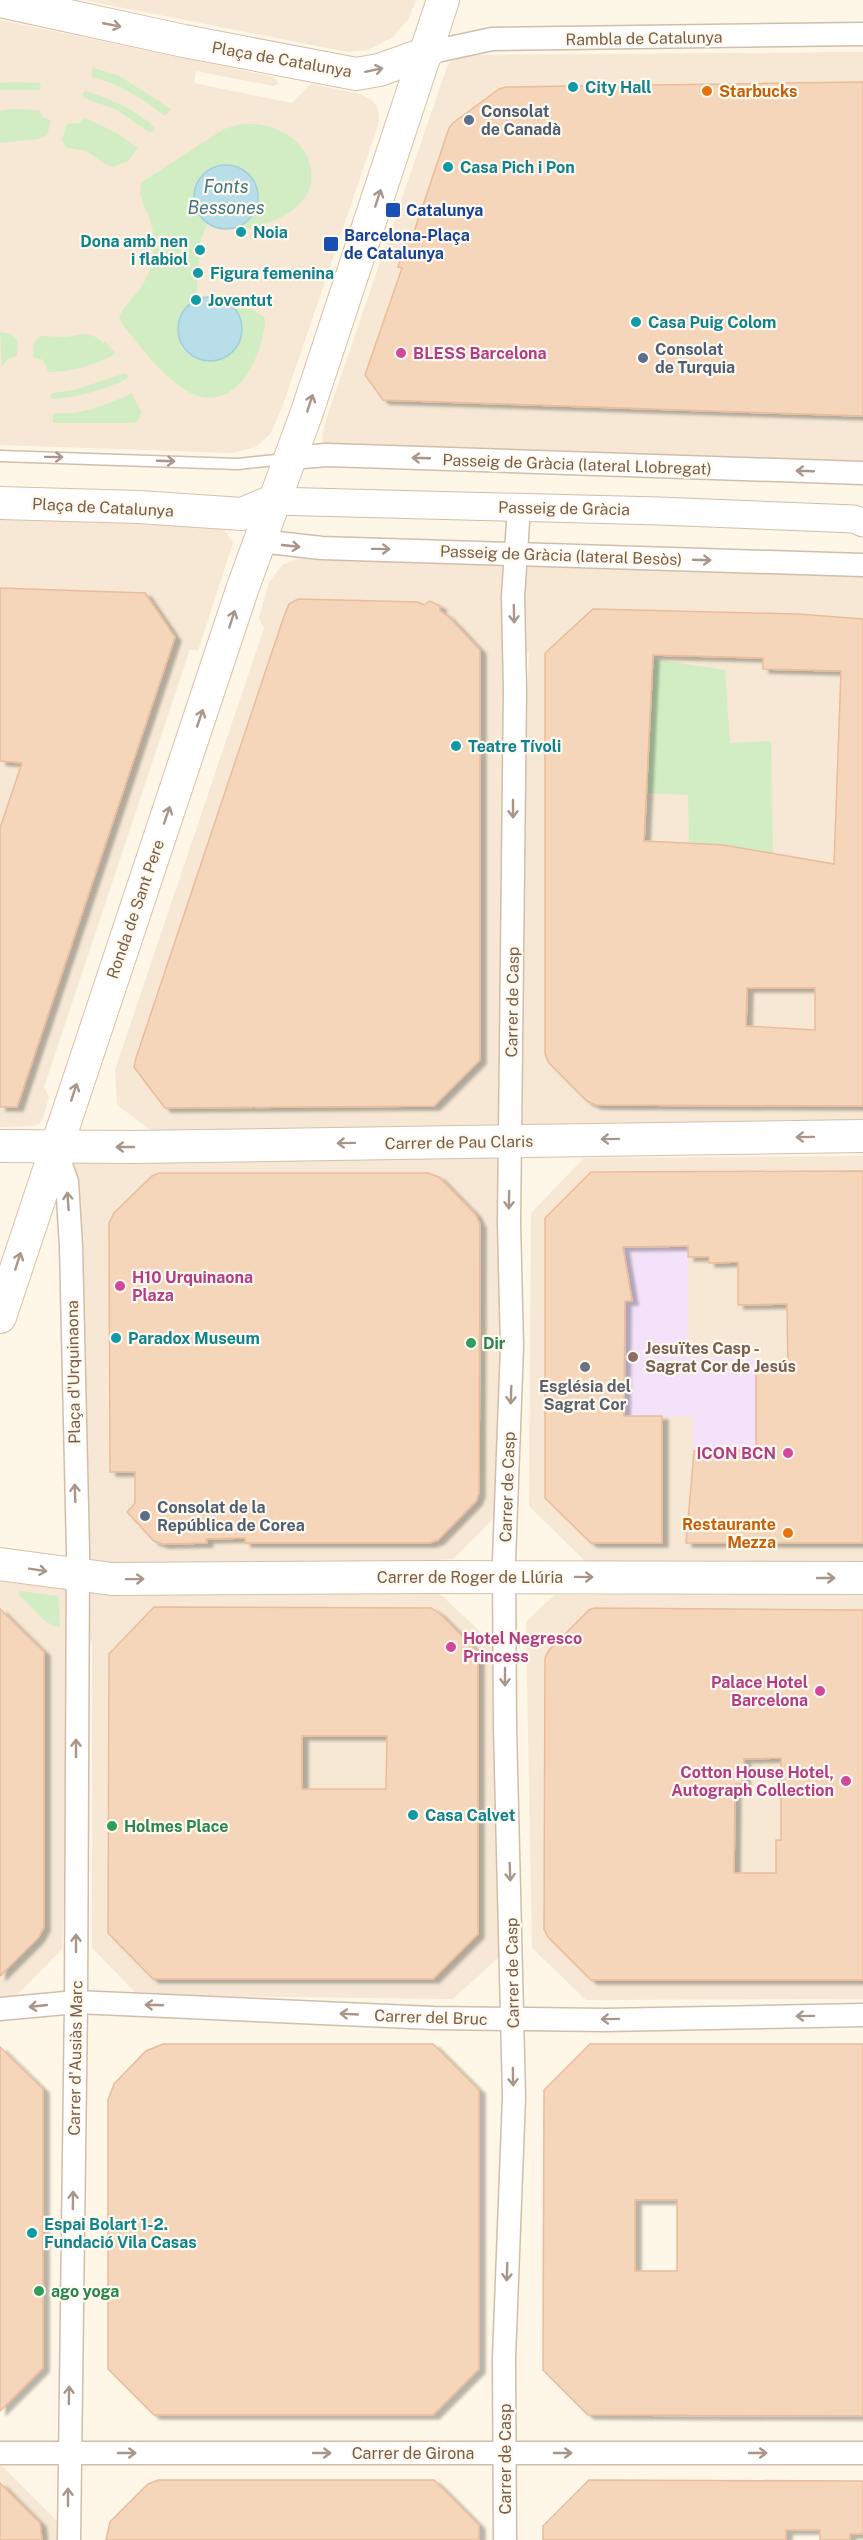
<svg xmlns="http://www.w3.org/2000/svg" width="863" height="2540" viewBox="0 0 863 2540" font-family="'Public Sans',sans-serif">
<defs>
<filter id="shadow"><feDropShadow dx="6" dy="4" stdDeviation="1.5" flood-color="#0004"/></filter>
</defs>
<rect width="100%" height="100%" fill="#fef6e6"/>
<!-- residential -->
<g fill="#f6e8d4">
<path d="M83,0H416L409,18L393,37L368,50L348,52Z"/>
<path d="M0,20L274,77L279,84L273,86L196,71L194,83L292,103L311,84L361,94L373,101L378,109L379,122L283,405L271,433L256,447L233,453L0,445Z"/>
<path d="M863,52V468L324,446L322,436L327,417L448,64L456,57L471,55Z"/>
<path d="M0,518L139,522L223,528L233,543L198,651L190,649L44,1087L49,1097L43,1118L40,1123L34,1126L0,1127Z"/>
<path d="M304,556L497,562L502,567L511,1039L529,653H523L522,597L525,566L533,561L863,570V1128L510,1141L496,1516L453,1559L158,1578L439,1593L501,1651L498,1958L453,1999L138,1995L92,1948V1647L77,1579L62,1949L11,2001L0,2000V1564L76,1576L55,1147L182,1145L152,1131L117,1105L115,1070L264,628L259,618L269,582L282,565Z"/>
<path d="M863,1156V1563L585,1561L529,1506L531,1213L584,1158Z"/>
<path d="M863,1593V1999L586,2000L532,1948L526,1622L554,1595Z"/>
<path d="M0,2464L57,2521L58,2540H0Z"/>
</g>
<!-- education -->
<path fill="#f3e2fa" d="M688,1171V1357L756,1358L755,1543H693V1416L631,1417L630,1543H591L545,1498V1218L591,1172Z"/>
<!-- green -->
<g fill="#d2edc3">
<path d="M93,68L118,75L171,109L165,116C142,98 119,84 91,76Z"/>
<path d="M15,82L39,83L41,87L39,90H0V83Z"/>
<path d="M86,91C111,99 135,109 154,127V131L149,132L115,109L84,98L83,93Z"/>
<path d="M11,109L39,110L43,117L51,121L47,135L38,139L0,143V111Z"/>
<path d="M85,118L117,133L138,148L126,163L124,162L114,167L107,165L86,151L67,148L62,140L67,124L79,123Z"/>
<path d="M242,124C272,122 307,137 311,171C312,180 311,189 305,197C291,218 264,224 242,231L240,226C283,188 231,145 203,175C197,181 194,187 196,196C198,207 199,216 208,224L201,238L196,300L182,312C181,320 177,333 180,341C185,360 207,364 223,359L237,311L230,304L234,298L264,317L265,320C263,361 230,423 181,387C158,371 141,347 122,324L119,317C130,295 146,291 152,260C155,248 154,235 151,223C147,209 136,196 142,182L224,129Z"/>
<path d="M0,332L11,334L18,341L17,356L8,359L2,366Z"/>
<path d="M83,334L94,336L103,343L105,341L116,354C94,365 73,372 48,372L43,360L33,357L34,342L41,336L67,337Z"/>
<path d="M125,373L128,376L127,379C103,390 79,397 52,399L50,396L52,393L75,390Z"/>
<path d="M132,393L141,412L139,419L134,423H53V413C81,416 109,404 132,393Z"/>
<path d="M652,659L725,670L730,743L771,741L773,853L689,842L688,795L646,793Z"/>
<path d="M20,1591L58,1596L60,1628L46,1622L18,1594Z"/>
</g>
<!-- water -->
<g fill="#b8dfe9" stroke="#9ecfdc" stroke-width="1.5">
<circle cx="226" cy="197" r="32"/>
<circle cx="210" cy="329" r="32"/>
</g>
<!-- building -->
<g fill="#f5d6bb" stroke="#e9bd9b" stroke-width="1.5" fill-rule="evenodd" filter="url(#shadow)">
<path d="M863,82V416L383,400L365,375L402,268L398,267L410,231L414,232L449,128L453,123L499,89L506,87Z"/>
<path d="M0,588L145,593L175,637L17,1107H0V828L22,763L0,761Z"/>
<path d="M298,599L418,602L424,605L430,601L440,606V611L448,616L480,650V1060L434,1106L165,1108L134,1067L136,1058L283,619L289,604Z"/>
<path d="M593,609L798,614L863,619V1106L596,1105L587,1101L549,1063L545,1054V653ZM653,655L763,658V669L841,671L834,864L724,845L644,841ZM747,988H815V1030L746,1026Z"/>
<path d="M863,1171V1543H686L694,1451L756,1450V1371H788L787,1304L738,1305V1262L709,1263V1257H688V1246L623,1247L632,1301H625L624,1416H662V1543H591L545,1498V1218L591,1172Z"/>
<path d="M159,1173H428L439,1177L475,1214L480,1224L479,1493L476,1501L438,1540L430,1543H245V1538L206,1539L207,1543L163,1544L154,1541L127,1512L135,1503V1472H110L109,1223L114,1213L152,1176Z"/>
<path d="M154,1607L431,1608L439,1613L478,1652V1934L433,1979H153L108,1933L109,1654ZM302,1736H387L386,1789H302Z"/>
<path d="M594,1608L863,1610V1980H591L548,1937L544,1929L545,1658L549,1650L589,1610ZM781,1758V1840H776V1873H734L735,1784H744V1759Z"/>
<path d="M0,1609L44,1652V1927L38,1938L0,1976Z"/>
<path d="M163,2044H433L479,2090V2369L433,2415H154L108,2369V2100L114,2084L146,2051Z"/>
<path d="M590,2044H863V2416L588,2415L543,2370L544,2090ZM635,2200H677V2271H635Z"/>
<path d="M0,2047L43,2089V2368L0,2411Z"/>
<path d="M158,2480H434L479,2525V2540H106L110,2522L148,2484Z"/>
<path d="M589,2480L863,2481V2534H850V2540H820V2530H786V2540H543V2526Z"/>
<path d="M0,2483L40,2523L42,2540H0Z"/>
</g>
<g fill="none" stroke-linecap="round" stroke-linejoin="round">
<defs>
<path id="service" d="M0,456L238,464L285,459"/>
<g id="minor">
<path d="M427,53L492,39L863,34"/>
<path d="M291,458L326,455L359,456L863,473"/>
<path d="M259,541L322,548L863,565"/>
<path d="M55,1147L67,1182L71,1246L78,1552L76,2002L69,2540"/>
<path d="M0,2009L76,2002L433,2018L605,2020L863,2015"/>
<path d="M0,2453H863"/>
<path d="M505,2540L504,2358L514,2097L505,1727L504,1561L512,1347L509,1223L515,690L513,597L519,507"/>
</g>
<path id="tertiary" d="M273,501L659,511L854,519L863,523"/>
<g id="secondary">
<path d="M0,1L184,41L356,74L379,70L427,53"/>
<path d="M0,503L139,507L242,514L273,501"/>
<path d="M0,1146L133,1147L863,1136"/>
<path d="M0,1317L243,587L307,412L443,0"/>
<path d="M0,1564L112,1579L429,1577L863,1578"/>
</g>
</defs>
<!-- service casing -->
<use href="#service" stroke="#d1beaa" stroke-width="13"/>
<!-- minor casing -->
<use href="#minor" stroke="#d1beaa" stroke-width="25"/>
<!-- tertiary casing -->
<use href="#tertiary" stroke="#d1beaa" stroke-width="29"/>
<!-- secondary casing -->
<use href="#secondary" stroke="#d7c0aa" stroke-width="34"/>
<!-- service -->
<use href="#service" stroke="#fff" stroke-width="10"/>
<!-- minor -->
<use href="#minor" stroke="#fff" stroke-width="22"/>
<!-- tertiary -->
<use href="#tertiary" stroke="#fff" stroke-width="27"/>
<!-- secondary -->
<use href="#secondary" stroke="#fff" stroke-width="32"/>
</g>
<!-- one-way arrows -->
<defs><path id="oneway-shaft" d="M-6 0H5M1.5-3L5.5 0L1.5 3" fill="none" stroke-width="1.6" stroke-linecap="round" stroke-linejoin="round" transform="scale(1.5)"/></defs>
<g stroke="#a99688">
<use href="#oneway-shaft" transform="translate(112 25) rotate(11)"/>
<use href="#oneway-shaft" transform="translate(374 70) rotate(-12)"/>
<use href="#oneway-shaft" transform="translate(378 198) rotate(-72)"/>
<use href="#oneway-shaft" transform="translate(310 403) rotate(-72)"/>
<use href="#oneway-shaft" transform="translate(54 457) rotate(1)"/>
<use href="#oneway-shaft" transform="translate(421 458) rotate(-178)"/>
<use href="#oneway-shaft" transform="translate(166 461) rotate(2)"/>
<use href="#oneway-shaft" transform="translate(805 471) rotate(-178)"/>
<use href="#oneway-shaft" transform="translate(291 546) rotate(6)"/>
<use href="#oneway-shaft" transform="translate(381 549) rotate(1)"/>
<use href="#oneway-shaft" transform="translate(702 560) rotate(2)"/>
<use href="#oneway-shaft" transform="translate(514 614) rotate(89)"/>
<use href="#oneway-shaft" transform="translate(232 619) rotate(-72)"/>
<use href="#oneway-shaft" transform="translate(200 718) rotate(-71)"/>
<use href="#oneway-shaft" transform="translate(513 809) rotate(90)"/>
<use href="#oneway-shaft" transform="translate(167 815) rotate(-71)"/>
<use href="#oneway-shaft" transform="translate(74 1092) rotate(-72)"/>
<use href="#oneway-shaft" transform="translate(805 1137) rotate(179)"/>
<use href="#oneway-shaft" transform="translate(610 1139) rotate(179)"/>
<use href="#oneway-shaft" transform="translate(346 1143) rotate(179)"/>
<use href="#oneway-shaft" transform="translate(125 1147) rotate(180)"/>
<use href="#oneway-shaft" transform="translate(509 1200) rotate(91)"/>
<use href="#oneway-shaft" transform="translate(68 1201) rotate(-94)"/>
<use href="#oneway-shaft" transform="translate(18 1261) rotate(-72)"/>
<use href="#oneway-shaft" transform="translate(511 1395) rotate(92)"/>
<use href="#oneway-shaft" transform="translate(75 1493) rotate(-92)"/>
<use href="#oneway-shaft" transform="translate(38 1570) rotate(9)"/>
<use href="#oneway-shaft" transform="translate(584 1577) rotate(1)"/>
<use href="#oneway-shaft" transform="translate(826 1578)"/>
<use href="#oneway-shaft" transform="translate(135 1579) rotate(-1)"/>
<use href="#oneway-shaft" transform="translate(505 1677) rotate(90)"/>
<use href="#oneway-shaft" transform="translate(76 1748) rotate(-90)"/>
<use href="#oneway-shaft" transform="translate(510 1872) rotate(88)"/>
<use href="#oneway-shaft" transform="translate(76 1943) rotate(-90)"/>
<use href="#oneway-shaft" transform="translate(154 2005) rotate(-178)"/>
<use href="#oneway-shaft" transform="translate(38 2006) rotate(174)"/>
<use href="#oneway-shaft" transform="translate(349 2014) rotate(-177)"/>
<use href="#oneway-shaft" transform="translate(805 2016) rotate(179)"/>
<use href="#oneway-shaft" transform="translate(610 2019) rotate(179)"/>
<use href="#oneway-shaft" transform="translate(513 2077) rotate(89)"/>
<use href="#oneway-shaft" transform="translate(73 2200) rotate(-89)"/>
<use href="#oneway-shaft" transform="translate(507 2272) rotate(92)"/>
<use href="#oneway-shaft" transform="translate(69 2395) rotate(-89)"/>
<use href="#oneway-shaft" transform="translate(127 2453)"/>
<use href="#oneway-shaft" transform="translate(322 2453)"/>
<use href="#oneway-shaft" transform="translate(563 2453)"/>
<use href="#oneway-shaft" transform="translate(758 2453)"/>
<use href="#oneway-shaft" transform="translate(68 2497) rotate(-90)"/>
</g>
<!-- markers -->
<g fill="#0f9aa8" stroke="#fff9ee" stroke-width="2">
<circle cx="573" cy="87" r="6"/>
<circle cx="448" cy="167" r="6"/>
<circle cx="241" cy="232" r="6"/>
<circle cx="200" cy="250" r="6"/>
<circle cx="198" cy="273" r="6"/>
<circle cx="196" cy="300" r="6"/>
<circle cx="636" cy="322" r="6"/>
<circle cx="456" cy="746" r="6"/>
<circle cx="116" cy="1338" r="6"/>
<circle cx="413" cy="1815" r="6"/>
<circle cx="32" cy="2233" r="6"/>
</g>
<g fill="#e8710a" stroke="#fff9ee" stroke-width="2">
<circle cx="707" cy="91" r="6"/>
<circle cx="788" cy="1533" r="6"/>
</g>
<g fill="#5c6f8a" stroke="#fff9ee" stroke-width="2">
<circle cx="469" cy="120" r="6"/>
<circle cx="643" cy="358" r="6"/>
<circle cx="145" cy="1516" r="6"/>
</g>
<g fill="#1a4fb4" stroke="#fff9ee" stroke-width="2">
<rect x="385" y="202" width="16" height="16" rx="3"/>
<rect x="323" y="236" width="16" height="16" rx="3"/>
</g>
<g fill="#d1479c" stroke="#fff9ee" stroke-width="2">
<circle cx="401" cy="353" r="6"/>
<circle cx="120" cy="1286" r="6"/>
<circle cx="788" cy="1453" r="6"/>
<circle cx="451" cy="1647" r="6"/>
<circle cx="820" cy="1691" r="6"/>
<circle cx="846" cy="1781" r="6"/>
</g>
<g fill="#2e9e5b" stroke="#fff9ee" stroke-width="2">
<circle cx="471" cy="1343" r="6"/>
<circle cx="112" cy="1826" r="6"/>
<circle cx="39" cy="2291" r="6"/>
</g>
<circle fill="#8d6e63" stroke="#fff9ee" stroke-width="2" cx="633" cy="1357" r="6"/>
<circle fill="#6b7280" stroke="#fff9ee" stroke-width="2" cx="585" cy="1367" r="6"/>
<g text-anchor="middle" stroke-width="4.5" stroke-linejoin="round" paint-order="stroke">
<!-- street labels -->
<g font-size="16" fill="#7a5d48" stroke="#fff9ee">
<text transform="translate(644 38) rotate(-1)" y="6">Rambla de Catalunya</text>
<text transform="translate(282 59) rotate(10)" y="6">Plaça de Catalunya</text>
<text transform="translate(577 464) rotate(2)" y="6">Passeig de Gràcia (lateral Llobregat)</text>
<text transform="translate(103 507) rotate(3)" y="6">Plaça de Catalunya</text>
<text transform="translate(564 508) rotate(1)" y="6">Passeig de Gràcia</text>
<text transform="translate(561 555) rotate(2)" y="6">Passeig de Gràcia (lateral Besòs)</text>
<text transform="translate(135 909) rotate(-71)" y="6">Ronda de Sant Pere</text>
<text transform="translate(512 1002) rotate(-89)" y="6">Carrer de Casp</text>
<text transform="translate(459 1142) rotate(-1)" y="6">Carrer de Pau Claris</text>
<text transform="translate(73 1372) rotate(-91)" y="6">Plaça d'Urquinaona</text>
<text transform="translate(507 1487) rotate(-88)" y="6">Carrer de Casp</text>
<text x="470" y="1583">Carrer de Roger de Llúria</text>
<text transform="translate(512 1973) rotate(-91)" y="6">Carrer de Casp</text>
<text transform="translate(431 2017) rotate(2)" y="6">Carrer del Bruc</text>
<text transform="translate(75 2058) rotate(-89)" y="6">Carrer d'Ausiàs Marc</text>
<text x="413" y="2459">Carrer de Girona</text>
<text transform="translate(505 2459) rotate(-90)" y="6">Carrer de Casp</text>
</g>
<!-- culture labels -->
<g font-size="16" font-weight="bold" fill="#0d838f" stroke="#fff9ee" text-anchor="start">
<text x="585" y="93">City Hall</text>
<text x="460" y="173">Casa Pich i Pon</text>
<text x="253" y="238">Noia</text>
<text x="188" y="247" text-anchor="end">Dona amb nen<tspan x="188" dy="18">i flabiol</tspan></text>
<text x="210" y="279">Figura femenina</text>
<text x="208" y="306">Joventut</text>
<text x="648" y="328">Casa Puig Colom</text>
<text x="468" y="752">Teatre Tívoli</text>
<text x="128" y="1344">Paradox Museum</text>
<text x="425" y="1821">Casa Calvet</text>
<text x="44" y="2230">Espai Bolart 1-2.<tspan x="44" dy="18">Fundació Vila Casas</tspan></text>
</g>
<!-- food labels -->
<g font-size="16" font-weight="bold" fill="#c56008" stroke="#fff9ee" text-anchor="start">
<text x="719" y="97">Starbucks</text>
<text x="776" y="1530" text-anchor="end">Restaurante<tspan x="776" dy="18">Mezza</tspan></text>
</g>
<!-- service labels -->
<g font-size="16" font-weight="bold" fill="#4e5e75" stroke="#fff9ee" text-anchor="start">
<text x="481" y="117">Consolat<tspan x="481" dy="18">de Canadà</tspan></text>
<text x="655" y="355">Consolat<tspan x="655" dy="18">de Turquia</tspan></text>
<text x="157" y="1513">Consolat de la<tspan x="157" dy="18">República de Corea</tspan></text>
</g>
<!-- transit labels -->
<g font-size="16" font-weight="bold" fill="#164399" stroke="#fff9ee" text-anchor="start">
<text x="406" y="216">Catalunya</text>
<text x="344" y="241">Barcelona-Plaça<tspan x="344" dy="18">de Catalunya</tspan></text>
</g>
<!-- hotel labels -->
<g font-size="16" font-weight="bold" fill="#b23c85" stroke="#fff9ee" text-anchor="start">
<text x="413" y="359">BLESS Barcelona</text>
<text x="132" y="1283">H10 Urquinaona<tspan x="132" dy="18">Plaza</tspan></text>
<text x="776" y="1459" text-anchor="end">ICON BCN</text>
<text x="463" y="1644">Hotel Negresco<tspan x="463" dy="18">Princess</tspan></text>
<text x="808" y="1688" text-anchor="end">Palace Hotel<tspan x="808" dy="18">Barcelona</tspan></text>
<text x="834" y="1778" text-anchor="end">Cotton House Hotel,<tspan x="834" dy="18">Autograph Collection</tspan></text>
</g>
<!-- leisure labels -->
<g font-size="16" font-weight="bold" fill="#27864d" stroke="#fff9ee" text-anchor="start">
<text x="483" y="1349">Dir</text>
<text x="124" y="1832">Holmes Place</text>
<text x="51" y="2297">ago yoga</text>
</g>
<!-- education labels -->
<g font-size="16" font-weight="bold" fill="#785e54" stroke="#fff9ee" text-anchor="start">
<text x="645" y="1354">Jesuïtes Casp -<tspan x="645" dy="18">Sagrat Cor de Jesús</tspan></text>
</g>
<!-- worship labels -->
<g font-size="16" font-weight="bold" fill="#5b616d" stroke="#fff9ee">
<text x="585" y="1392">Església del<tspan x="585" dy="18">Sagrat Cor</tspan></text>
</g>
<!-- water labels -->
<g font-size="18" font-style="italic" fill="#3d7787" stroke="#fff9ee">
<text x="226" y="193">Fonts<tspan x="226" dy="21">Bessones</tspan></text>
</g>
</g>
</svg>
